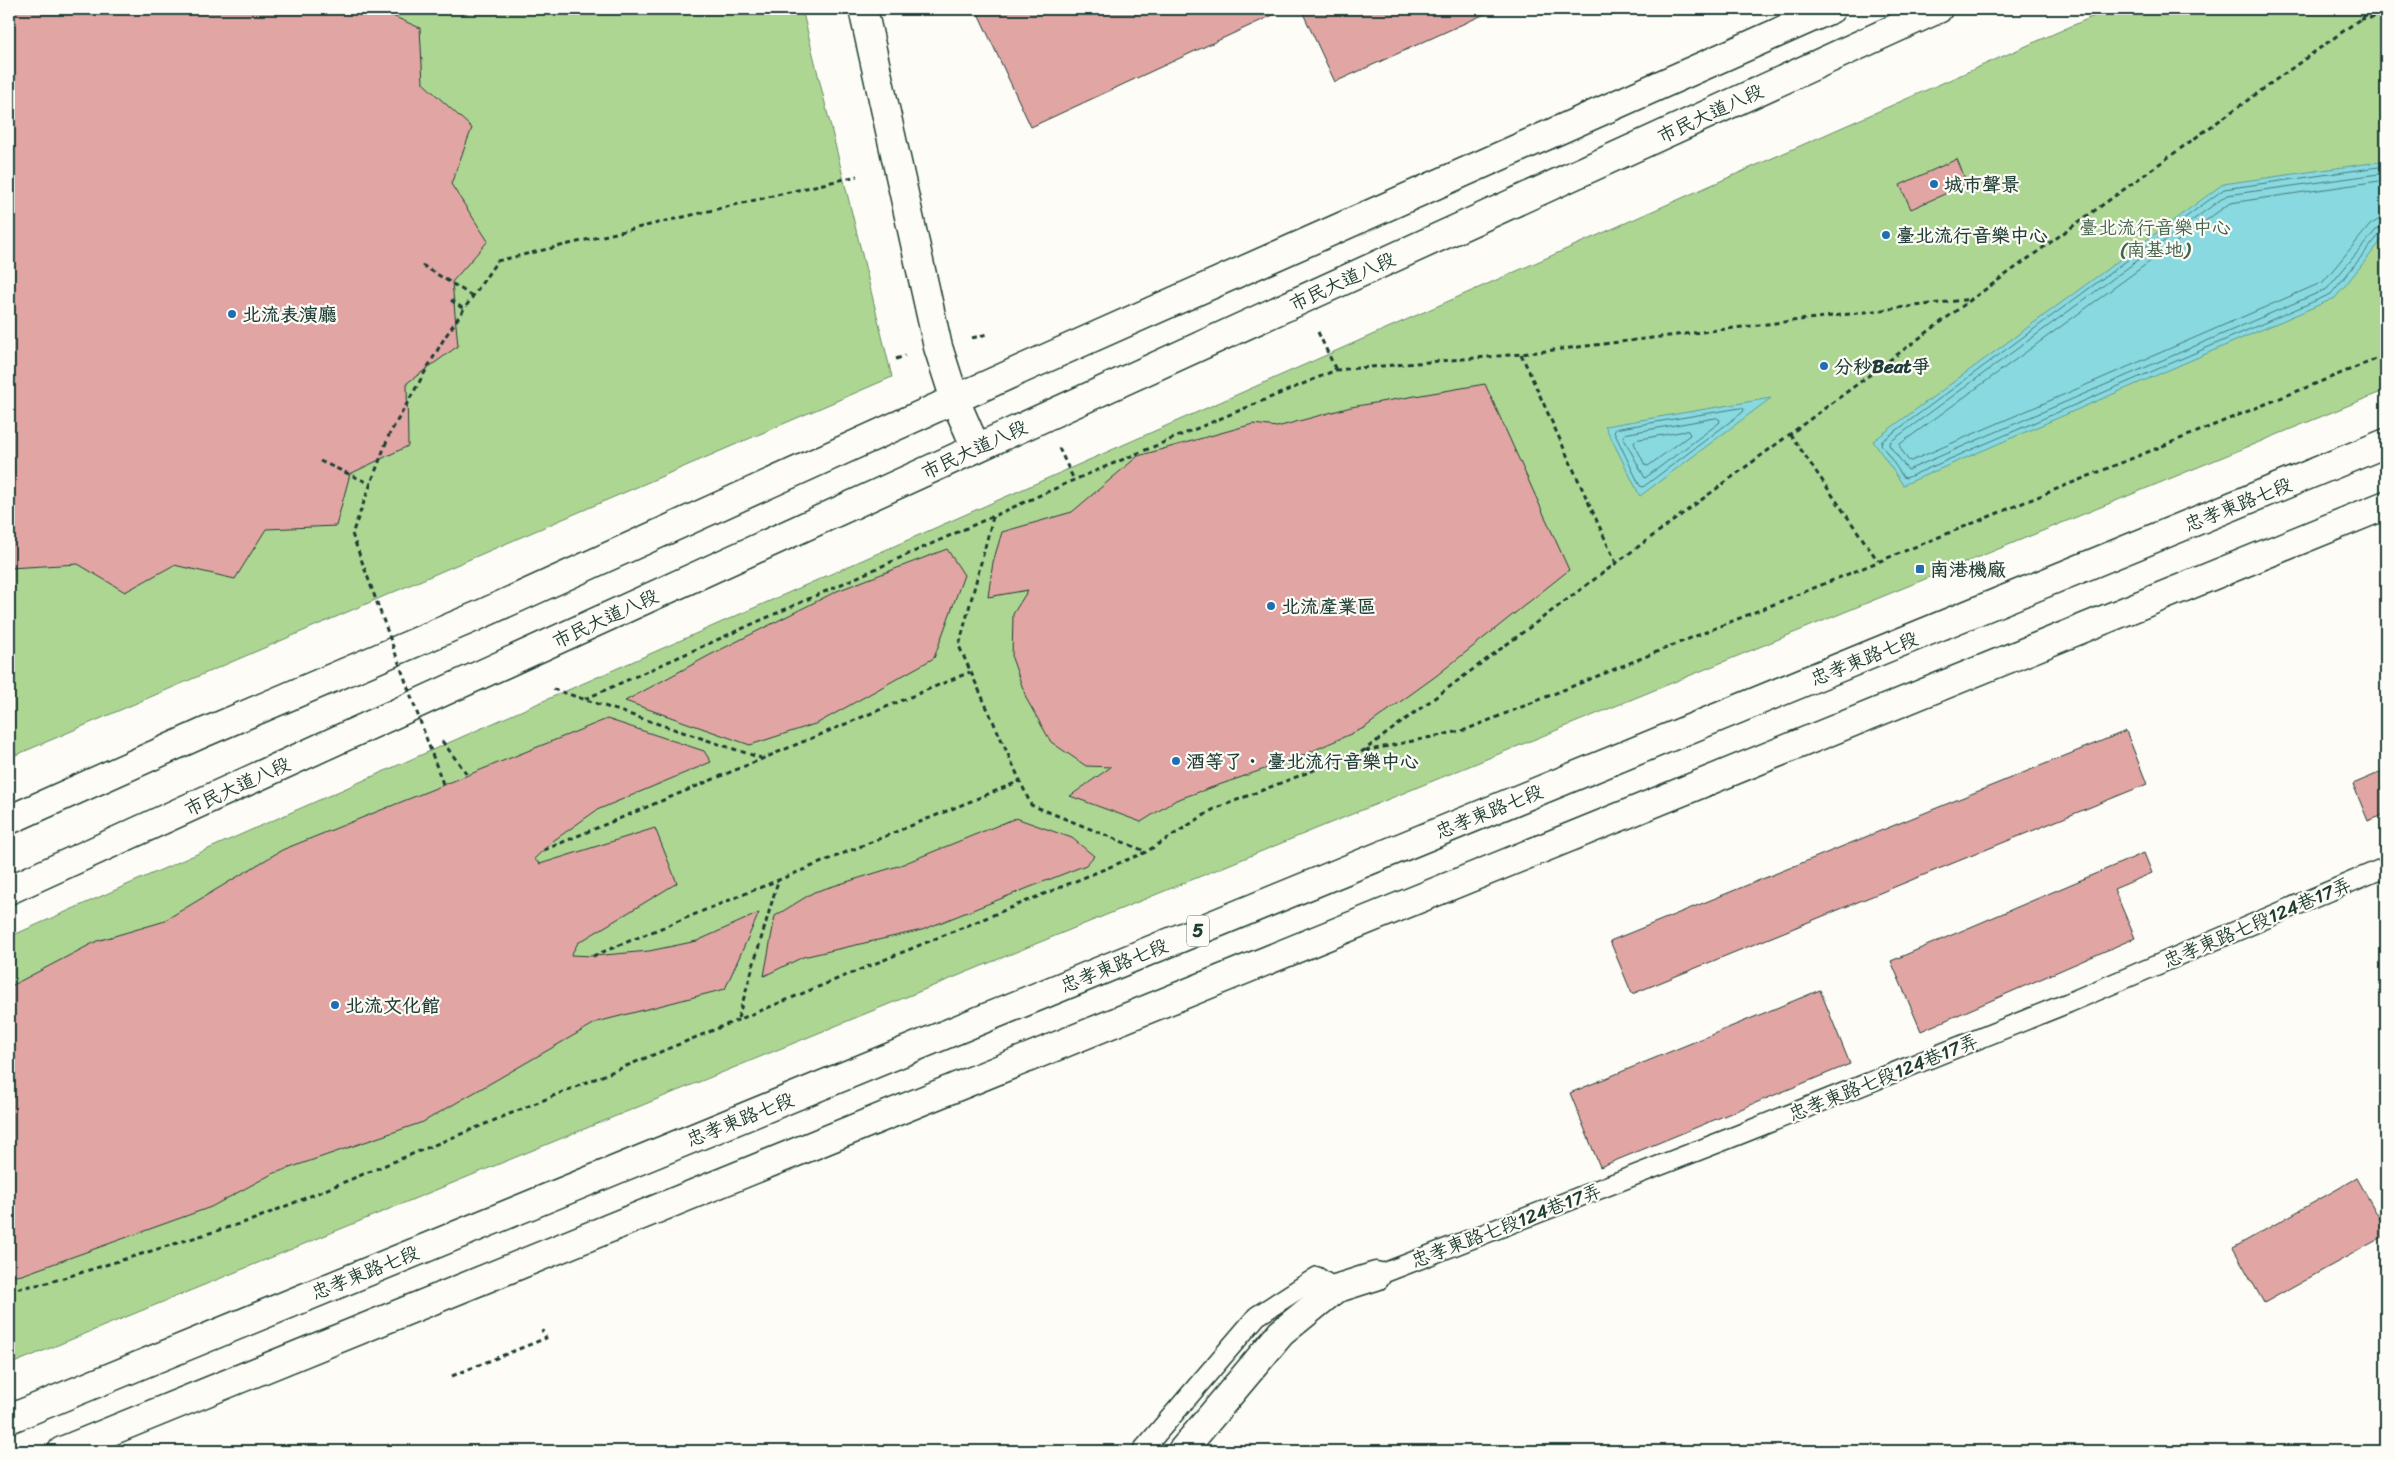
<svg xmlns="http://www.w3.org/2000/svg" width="2395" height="1460" viewBox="0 0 2395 1460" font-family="Sriracha,'LXGW WenKai TC',sans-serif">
<rect width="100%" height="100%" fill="#fdfcf7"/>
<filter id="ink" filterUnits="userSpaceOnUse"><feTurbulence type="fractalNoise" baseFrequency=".02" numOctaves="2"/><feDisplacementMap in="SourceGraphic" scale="10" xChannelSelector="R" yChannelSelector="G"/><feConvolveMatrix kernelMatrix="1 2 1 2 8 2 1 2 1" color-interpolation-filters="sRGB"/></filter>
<g filter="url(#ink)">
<!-- green -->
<g fill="#aed693" stroke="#668a64">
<path d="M9,9H802L892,377L16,755L9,732Z"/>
<path d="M2110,9H2386V390L9,1365V937Z"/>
</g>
<!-- water -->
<g fill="#88d9e0" stroke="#5e9b9b">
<path d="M2386,161V235L2335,298L1903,485L1873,441L2223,184Z"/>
<path d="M1771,398L1640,496L1605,426Z"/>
</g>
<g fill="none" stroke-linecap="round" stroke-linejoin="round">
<!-- shore -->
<g stroke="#497b79" stroke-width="1">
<path d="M2386,166L2224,189L1882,441L1881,444L1903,477L1906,478L2331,294L2380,234L2386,232"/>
<path d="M2386,173L2227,195L1890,442L1889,445L1908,470L2327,289L2376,230L2386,226"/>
<path d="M2386,180L2230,203L1900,444V447L1908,460L1911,461L2323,282L2370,225L2378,220L2386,219"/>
<path d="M1741,408L1744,409L1743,412L1643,487L1640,486L1614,432L1616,429Z"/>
<path d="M1717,418L1720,420L1719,423L1645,478L1623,437L1625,434Z"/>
<path d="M1688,431L1690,435L1648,466L1645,465L1634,443L1636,440Z"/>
</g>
</g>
<!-- building -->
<g fill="#e1a6a3" stroke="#1f3d34">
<path d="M9,9H377L420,28L423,83L472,128L451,184L488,241L452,282L458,346L407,383L408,446L350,474L336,526L266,529L235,579L174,565L125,592L78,564L9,568Z"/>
<path d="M976,9H1286L1031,127Z"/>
<path d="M1301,9H1496L1335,82Z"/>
<path d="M1957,159L1967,184L1911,209L1900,185Z"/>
<path d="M1485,384L1569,570L1436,676L1364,728L1299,757L1176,800L1141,822L1070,796L1111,767L1086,766L1051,742L1027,700L1012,658L1013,614L1028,590L988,597L993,562L1002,532L1072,512L1138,456L1253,424L1277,427L1351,407Z"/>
<path d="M947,549L964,575L934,658L818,723L750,745L625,701L710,655L837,591Z"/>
<path d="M607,719L704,751L711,762L597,810L553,841L534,859L540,864L655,828L677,883L578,943L571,955L593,956L649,951L697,941L759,913L725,989L597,1022L423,1122L272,1174L211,1207L22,1275L9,1277V987L97,941L162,922L282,850Z"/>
<path d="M2126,731L2147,784L1632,994L1610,941Z"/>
<path d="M2386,770V814L2368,821L2353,784Z"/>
<path d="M1016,818L1072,838L1094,856L1086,865L922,930L803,957L764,976L775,916L814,892L898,866Z"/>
<path d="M2144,853L2152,873L2114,889L2135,938L1921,1031L1891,961Z"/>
<path d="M1820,990L1850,1064L1600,1167L1570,1093Z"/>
<path d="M2357,1178L2386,1230V1235L2264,1303L2233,1248Z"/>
</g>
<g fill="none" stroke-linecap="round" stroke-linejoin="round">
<defs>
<g id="lane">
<path d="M1376,1276L1738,1135L2068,1003L2386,867"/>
<path d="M1142,1451L1257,1316L1317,1277L1335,1289"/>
</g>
<g id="street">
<path d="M863,9L938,347L955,400L976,448"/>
<path d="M1182,1451L1281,1333L1335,1289L1376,1276"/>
</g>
<g id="secondary">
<path d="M9,820L203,733L475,617L1024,368L1831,9"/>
<path d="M9,890L1938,9"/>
</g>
<g id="primary">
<path d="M9,1419L2386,443"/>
<path d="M62,1451L2386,505"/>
</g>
</defs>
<!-- lane casing -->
<use href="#lane" stroke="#1f3d34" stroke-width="22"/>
<!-- street casing -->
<use href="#street" stroke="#1f3d34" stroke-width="31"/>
<!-- secondary casing -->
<use href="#secondary" stroke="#1f3d34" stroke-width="31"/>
<!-- primary casing -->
<use href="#primary" stroke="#1f3d34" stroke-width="31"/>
<!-- path -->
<g stroke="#1f3d34" stroke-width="3" stroke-dasharray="5 4" stroke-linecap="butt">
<path d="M2360,19L2386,16"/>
<path d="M497,261L857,176"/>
<path d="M422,265L474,297"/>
<path d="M451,300L465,310"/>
<path d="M1318,332L1336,370"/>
<path d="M972,338L987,334"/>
<path d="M1521,354L1616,563"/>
<path d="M896,359L905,356"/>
<path d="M1790,434L1878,561"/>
<path d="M1059,448L1074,480"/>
<path d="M320,461L371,484"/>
<path d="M993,517L959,646L1031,805L1145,851"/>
<path d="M553,689L761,758"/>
<path d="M585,699L1074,480L1336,370L1521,354L1972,299"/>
<path d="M442,741L467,774"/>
<path d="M1365,751L1465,730L2386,355"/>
<path d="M544,850L970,672"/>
<path d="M593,956L1020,781"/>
<path d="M738,1018L778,881"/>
<path d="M9,1290L47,1283L252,1220L1146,852L1214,809L1363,751L1972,299L2374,9"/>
<path d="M452,1376L546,1338L542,1330"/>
</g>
<!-- lane -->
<use href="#lane" stroke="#fdfcf7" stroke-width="19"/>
<!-- street -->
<use href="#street" stroke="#fdfcf7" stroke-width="28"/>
<!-- secondary -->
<use href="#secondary" stroke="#fdfcf7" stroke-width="28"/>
<!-- primary -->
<use href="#primary" stroke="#fdfcf7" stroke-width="28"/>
<!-- path-bridge -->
<path stroke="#1f3d34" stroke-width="3" stroke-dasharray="5 4" stroke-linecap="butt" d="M443,784L352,534L389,435L445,337L497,261"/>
</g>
</g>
<!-- markers -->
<g fill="#1f6fb2" stroke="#fdfcf7" stroke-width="2">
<circle cx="1934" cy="184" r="5"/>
<circle cx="1886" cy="235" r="5"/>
<circle cx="232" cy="314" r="5"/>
<circle cx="1824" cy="366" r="5"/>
<rect x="1915" y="564" width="10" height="10" rx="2.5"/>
<circle cx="1271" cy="606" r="5"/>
<circle cx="1176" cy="761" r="5"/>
<circle cx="335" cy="1005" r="5"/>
</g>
<g text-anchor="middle" stroke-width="4.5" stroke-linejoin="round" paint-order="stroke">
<!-- shield labels -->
<rect fill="#fdfcf7" stroke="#62766e" stroke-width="1" x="1187" y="915.5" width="22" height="31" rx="4"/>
<g font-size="18" font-weight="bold" fill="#1f3d34">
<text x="1198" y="937">5</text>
</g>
<!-- street labels -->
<g font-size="19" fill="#1f3d34" stroke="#fdfcf7">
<text transform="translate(1710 113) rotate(-25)" y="7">市民大道八段</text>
<text transform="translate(1342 281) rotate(-25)" y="7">市民大道八段</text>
<text transform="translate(974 449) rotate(-25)" y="7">市民大道八段</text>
<text transform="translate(2238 504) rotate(-22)" y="7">忠孝東路七段</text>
<text transform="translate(605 618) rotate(-25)" y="7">市民大道八段</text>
<text transform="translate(1864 658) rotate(-22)" y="7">忠孝東路七段</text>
<text transform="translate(237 786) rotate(-25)" y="7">市民大道八段</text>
<text transform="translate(1489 811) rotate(-22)" y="7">忠孝東路七段</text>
<text transform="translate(2257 922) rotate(-23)" y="7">忠孝東路七段124巷17弄</text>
<text transform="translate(1114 965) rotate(-22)" y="7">忠孝東路七段</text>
<text transform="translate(1883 1077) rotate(-22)" y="7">忠孝東路七段124巷17弄</text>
<text transform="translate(740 1119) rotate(-22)" y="7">忠孝東路七段</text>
<text transform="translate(1506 1225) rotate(-21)" y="7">忠孝東路七段124巷17弄</text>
<text transform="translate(365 1272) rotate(-22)" y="7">忠孝東路七段</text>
</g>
<!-- poi labels -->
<g font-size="19" font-weight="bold" fill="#1f3d34" stroke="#fdfcf7" text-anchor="start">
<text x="1944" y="191">城市聲景</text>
<text x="1896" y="242">臺北流行音樂中心</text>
<text x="242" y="321">北流表演廳</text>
<text x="1834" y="373">分秒Beat爭</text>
<text x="1930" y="576">南港機廠</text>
<text x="1281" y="613">北流產業區</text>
<text x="1186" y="768">酒等了・ 臺北流行音樂中心</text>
<text x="345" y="1012">北流文化館</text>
</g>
<!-- park labels -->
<g font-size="19" fill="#43634c" stroke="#fdfcf7">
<text x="2155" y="234">臺北流行音樂中心<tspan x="2155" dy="22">(南基地)</tspan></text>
</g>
</g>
<!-- margin -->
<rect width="2395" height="1460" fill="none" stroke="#fdfcf7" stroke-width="30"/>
<rect x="15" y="15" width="2365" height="1430" fill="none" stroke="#1f3d34" stroke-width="2" filter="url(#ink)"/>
</svg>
